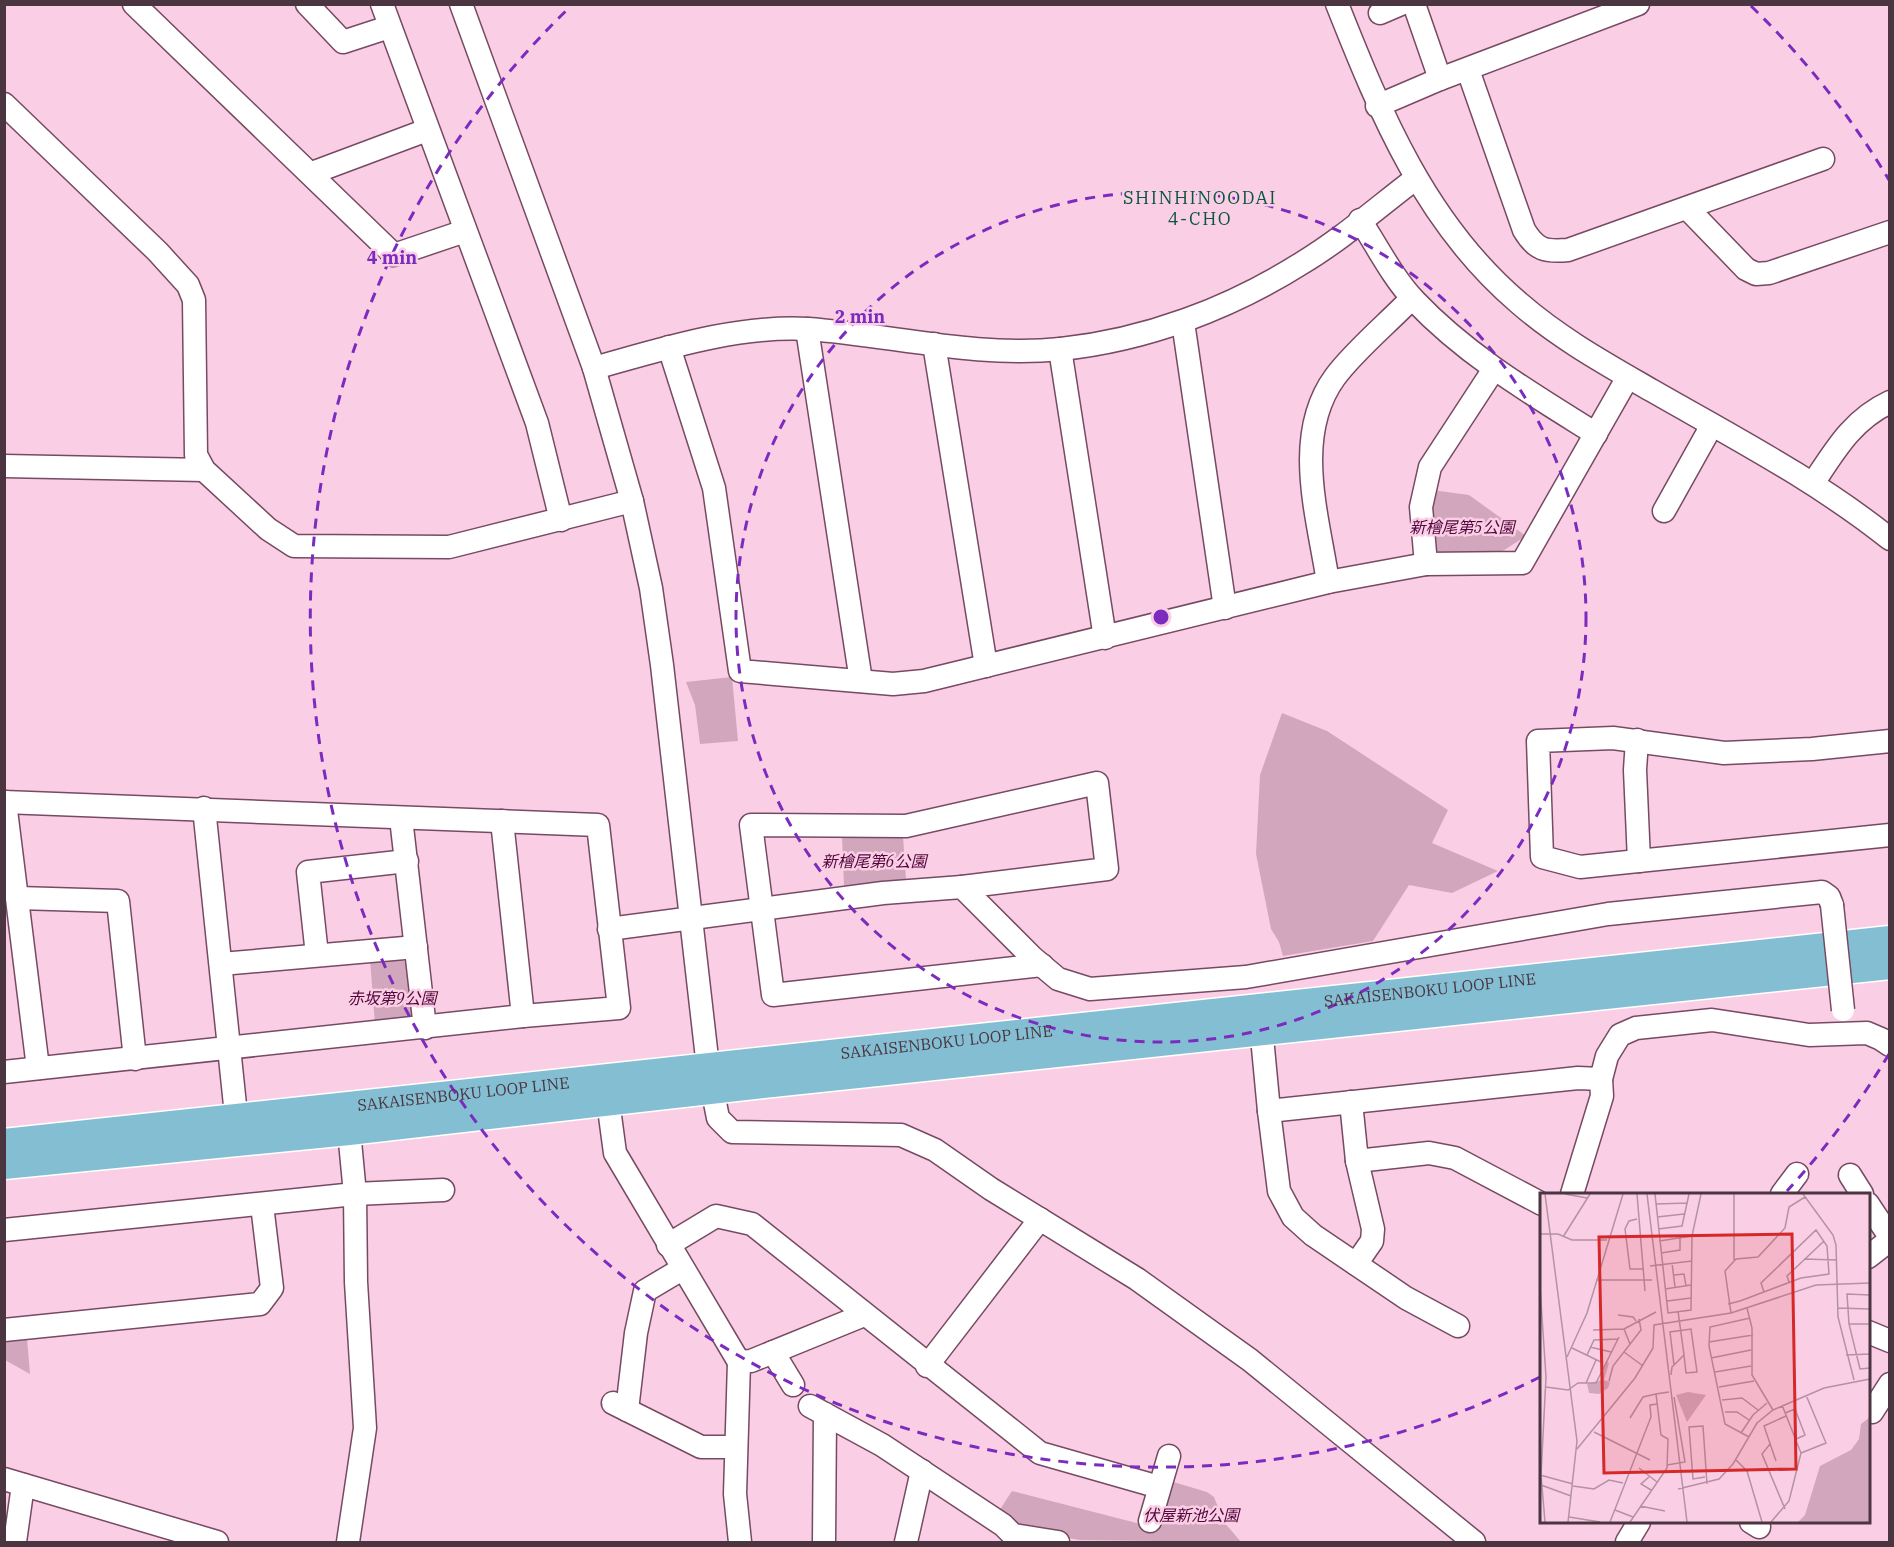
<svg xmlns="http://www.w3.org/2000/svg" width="1894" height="1547" viewBox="0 0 1894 1547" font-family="'IBM Plex Serif','Noto Sans JP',serif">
<rect width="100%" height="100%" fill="#facfe5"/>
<!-- green -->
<g fill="#d2a7bd">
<path d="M1432,490L1469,495L1526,536L1498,554L1439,553L1435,550L1431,515Z"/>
<path d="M732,677L738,741L700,744L695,705L686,682Z"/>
<path d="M1282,713L1327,731L1448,810L1432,843L1498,871L1452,893L1409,885L1373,941L1283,956L1279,942L1271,929L1256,854L1260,775Z"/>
<path d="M842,836L881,838L903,836L906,880L844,886Z"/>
<path d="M398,957L408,964L413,1012L411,1017L375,1024L370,959Z"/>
<path d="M27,1338L30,1374L5,1360V1340Z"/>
<path d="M1170,1481L1207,1492L1214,1497L1224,1522L1241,1542L1080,1540L1020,1530L997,1514L1012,1491L1156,1528Z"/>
</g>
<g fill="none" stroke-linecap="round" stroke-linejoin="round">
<defs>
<g id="minor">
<path d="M134,4L394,255L465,231"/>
<path d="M307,4L343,42L389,27"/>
<path d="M382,4L537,423L561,520"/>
<path d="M461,4L594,368L632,501L651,588L662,665L708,1067L718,1118L732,1132L901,1135L935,1150L991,1189L1137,1279L1250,1360L1474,1542"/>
<path d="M1337,4C1381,115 1426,224 1519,303C1559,338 1606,364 1651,390C1733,437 1816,480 1890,539"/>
<path d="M1414,4L1440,79"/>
<path d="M1380,13L1401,4"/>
<path d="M1468,70L1524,230C1536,250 1545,252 1568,250L1823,159"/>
<path d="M4,104L158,252L188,285L194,300L196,455L204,470L268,529L294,546L449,547L632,501"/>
<path d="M1377,106L1440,79L1638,4"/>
<path d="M312,173L427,130"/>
<path d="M1687,208L1746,269L1756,274L1769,273L1890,232"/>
<path d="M1360,220C1377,246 1393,278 1414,300C1467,356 1532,394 1596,434"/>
<path d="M1183,322L1225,608"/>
<path d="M807,329L861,681"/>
<path d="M934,344L986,666"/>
<path d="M669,347L714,488L740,671L893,684L924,681L1328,582L1426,564L1522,563L1628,377"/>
<path d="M1060,349L1105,638"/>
<path d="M594,368C663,349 736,325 808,329C891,335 977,358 1061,349C1146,340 1229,309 1302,263C1342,239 1378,207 1415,179"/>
<path d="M4,466L204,470"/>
<path d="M1814,482C1835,450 1853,419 1890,402"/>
<path d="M1664,511L1712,425"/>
<path d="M1426,564L1421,507L1430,467L1494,369"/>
<path d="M1328,582C1318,516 1292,436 1335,377C1354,351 1389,322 1412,298"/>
<path d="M1637,740L1635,770L1639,861"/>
<path d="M1890,741L1812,749L1724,753L1613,738L1538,741L1542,857L1580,867L1890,835"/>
<path d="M4,802L598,825L619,1008L523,1016L4,1072"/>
<path d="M5,802L38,1068"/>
<path d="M204,808L238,1134"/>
<path d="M401,818L425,1028"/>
<path d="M502,821L523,1016"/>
<path d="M962,887L1107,869L1097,783L906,826L751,825L773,995L1042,965"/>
<path d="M18,898L118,901L135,1059"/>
<path d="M609,929L883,893L962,887L1033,958L1058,979L1090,989L1246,977L1608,914L1822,892L1829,897L1832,905"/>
<path d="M317,955L308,872L407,861"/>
<path d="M221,964L416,947"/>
<path d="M1260,1016L1269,1111L1578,1078L1601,1079L1607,1056L1620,1035L1636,1028L1712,1020L1809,1035L1867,1033L1881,1039L1890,1045"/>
<path d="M608,1101L615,1153L739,1362"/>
<path d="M1351,1102L1357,1161L1429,1153L1455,1158L1542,1204"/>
<path d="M1269,1111L1279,1191L1293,1217L1313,1235L1406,1298L1458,1326"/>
<path d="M1850,1175L1862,1194"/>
<path d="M1572,1194L1602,1096L1601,1079"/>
<path d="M1782,1194L1797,1174"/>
<path d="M1868,1204L1890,1237"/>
<path d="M4,1230L355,1194L443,1190"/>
<path d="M668,1245L716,1216L752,1224L1040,1453L1159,1487"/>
<path d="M1868,1257L1890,1240"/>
<path d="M1356,1264L1372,1241L1373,1229L1357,1161"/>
<path d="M4,1330L260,1304L272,1288L262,1205"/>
<path d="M1868,1332L1890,1341"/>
<path d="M773,1352L793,1385"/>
<path d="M927,1366L1040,1219"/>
<path d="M613,1403L701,1447H736"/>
<path d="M810,1406L882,1445L1003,1525L1013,1535L1058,1542"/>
<path d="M627,1410L636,1333L645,1291L682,1269"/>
<path d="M1872,1412L1890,1384"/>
<path d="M4,1479L217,1542"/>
<path d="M1150,1521L1169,1456"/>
<path d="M1751,1522L1759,1527"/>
<path d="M15,1542L23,1485"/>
<path d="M348,1542L365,1428L356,1282L355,1194L349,1131"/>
<path d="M740,1542L735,1494L739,1362L751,1361L864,1315"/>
<path d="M824,1542L825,1414"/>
<path d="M906,1542L922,1471"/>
<path d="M1627,1542L1639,1522"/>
</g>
<g id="major">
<path id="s1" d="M4,1143L1890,940"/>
<path d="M4,1165L349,1131L754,1085L1890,965"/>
</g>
</defs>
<!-- minor casing -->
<use href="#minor" stroke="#774a63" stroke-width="25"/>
<!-- major casing -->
<use href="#major" stroke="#fff" stroke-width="31"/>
<!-- minor -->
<use href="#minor" stroke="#fff" stroke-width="22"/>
<!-- major -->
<use href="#major" stroke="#84bed3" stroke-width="28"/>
<defs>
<path id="minor-bridge" d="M1832,905L1843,1010"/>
</defs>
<!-- minor-bridge casing -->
<use href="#minor-bridge" stroke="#774a63" stroke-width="25" stroke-linecap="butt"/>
<!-- minor-bridge -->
<use href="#minor-bridge" stroke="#fff" stroke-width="22"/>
</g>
<!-- distance rings -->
<g fill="none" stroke="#7b2cbf" stroke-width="3" stroke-dasharray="10 8">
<circle cx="1161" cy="617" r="425"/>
<path d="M1889 1054A849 849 0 0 1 1787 1191M1540 1377A849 849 0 0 1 571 6M1751 6A849 849 0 0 1 1889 180"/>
</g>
<g text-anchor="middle" stroke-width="5" stroke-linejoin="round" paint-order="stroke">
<!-- park labels -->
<g font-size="16" font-style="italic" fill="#53053b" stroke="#facfe5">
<text x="1462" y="533">新檜尾第5公園</text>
<text x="874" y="867">新檜尾第6公園</text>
<text x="392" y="1004">赤坂第9公園</text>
<text x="1191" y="1521">伏屋新池公園</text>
</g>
<!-- street labels -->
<g font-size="16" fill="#4a3540" stroke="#facfe5">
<text dy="6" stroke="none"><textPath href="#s1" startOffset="1434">SAKAISENBOKU LOOP LINE</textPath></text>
<text dy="6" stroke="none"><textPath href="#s1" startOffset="948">SAKAISENBOKU LOOP LINE</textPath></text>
<text dy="6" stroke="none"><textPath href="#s1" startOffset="462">SAKAISENBOKU LOOP LINE</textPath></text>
</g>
<!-- neighbourhood labels -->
<g font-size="18" letter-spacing="1.5" fill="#09553d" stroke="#facfe5">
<text x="1200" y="204">SHINHINOODAI<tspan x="1200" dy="21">4-CHO</tspan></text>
</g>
</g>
<!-- overview -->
<g transform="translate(1540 1193)">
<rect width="330" height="330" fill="#facfe5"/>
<path d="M66,168L69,170L64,187L70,189L68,195L59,201L49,200L47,191L61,187ZM148,199L166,202L147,229L136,202ZM330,224V329H258L265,322L280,273L311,257L319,246L321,231Z" fill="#d2a7bd"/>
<path fill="none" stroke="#b491a3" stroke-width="1.5" d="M5,1L37,248L28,329M25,1L47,5M97,1L105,98M107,1L147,329M115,1L128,120L151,117L152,43L161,1M194,1V67M263,1L293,42L296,52L298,124L314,187M116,11L147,10M117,24L144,21M97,26L89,28L85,36L90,76H103M118,36L142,33L149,1M0,41H18L32,47H67M23,44L50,1M119,48L152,43M121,60L140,57V45M264,66L297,67M132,70L135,94M110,73L152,68M134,82L144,81L146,93M56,87H112M249,89L247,83L284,48M0,94L6,184L1,282L5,329M125,96L151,92M330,102L307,101L309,131L320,176L330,175M127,108L151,105M188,111L200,108L261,85L289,81L287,53L276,37L221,90L224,99M207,115L212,135V182L233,217M298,115L330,116M191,120L185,78L196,66L218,64L245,35L249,14L265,4M78,122L93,124L96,128M309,131H330M84,136L116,119M53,137L84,136L90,151M169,149L213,142M50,154L71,159M32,155L63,170M84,159L103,173M47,162L54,147L78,146M306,162L330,161M27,164L47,120L83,1M171,165L211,157M134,172L130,139L151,136L157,179L146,180L144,162M175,179L211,173M131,182L132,174L144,162L138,118M69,188L73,173L101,137L99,126M46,190L56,167M6,194L28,197L38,190H56L79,144M179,194L214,188M182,207L202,205L218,217M185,219H197L209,227M245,220L255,216L265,242L256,246M90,225L103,204L116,201M54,239L110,267M201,240L213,222L227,210M209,244L185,231L169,153L170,134L210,125M230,251L222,261L245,316M37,256L95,185L113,155L114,132L191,120L276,92L330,90M261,260L286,250L266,202M196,267L207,278L222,329M236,268L224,233L246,223M127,272L145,269L134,204M99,275L117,289M0,282L33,291M109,284L101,291L111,297M165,284L153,286L149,234L163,233L167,291M1,292L31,303M33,293L54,296L69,287L83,290M138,296L179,286L193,271L217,230L233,217L284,195L330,186M100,313L125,318M75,317L93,324M29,324L60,329M70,329L111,224L110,212L118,211M90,329L127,275L128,246L121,242L116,201L129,199M231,329L249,308L261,260L242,212"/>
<path fill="#d62828" fill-opacity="0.15" stroke="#d62828" stroke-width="3" d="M252,41L256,276L64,280L59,44Z"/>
<rect width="330" height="330" fill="none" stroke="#4a3540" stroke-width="3"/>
</g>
<circle cx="1161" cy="617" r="9" fill="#7b2cbf" stroke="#facfe5" stroke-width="3"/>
<g font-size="18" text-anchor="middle" font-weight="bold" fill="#7b2cbf" stroke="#facfe5" stroke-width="5" stroke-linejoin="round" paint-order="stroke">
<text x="392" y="264">4 min</text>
<text x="860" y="323">2 min</text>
</g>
<!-- border -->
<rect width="1894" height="1547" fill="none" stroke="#4a3540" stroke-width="12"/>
</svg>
